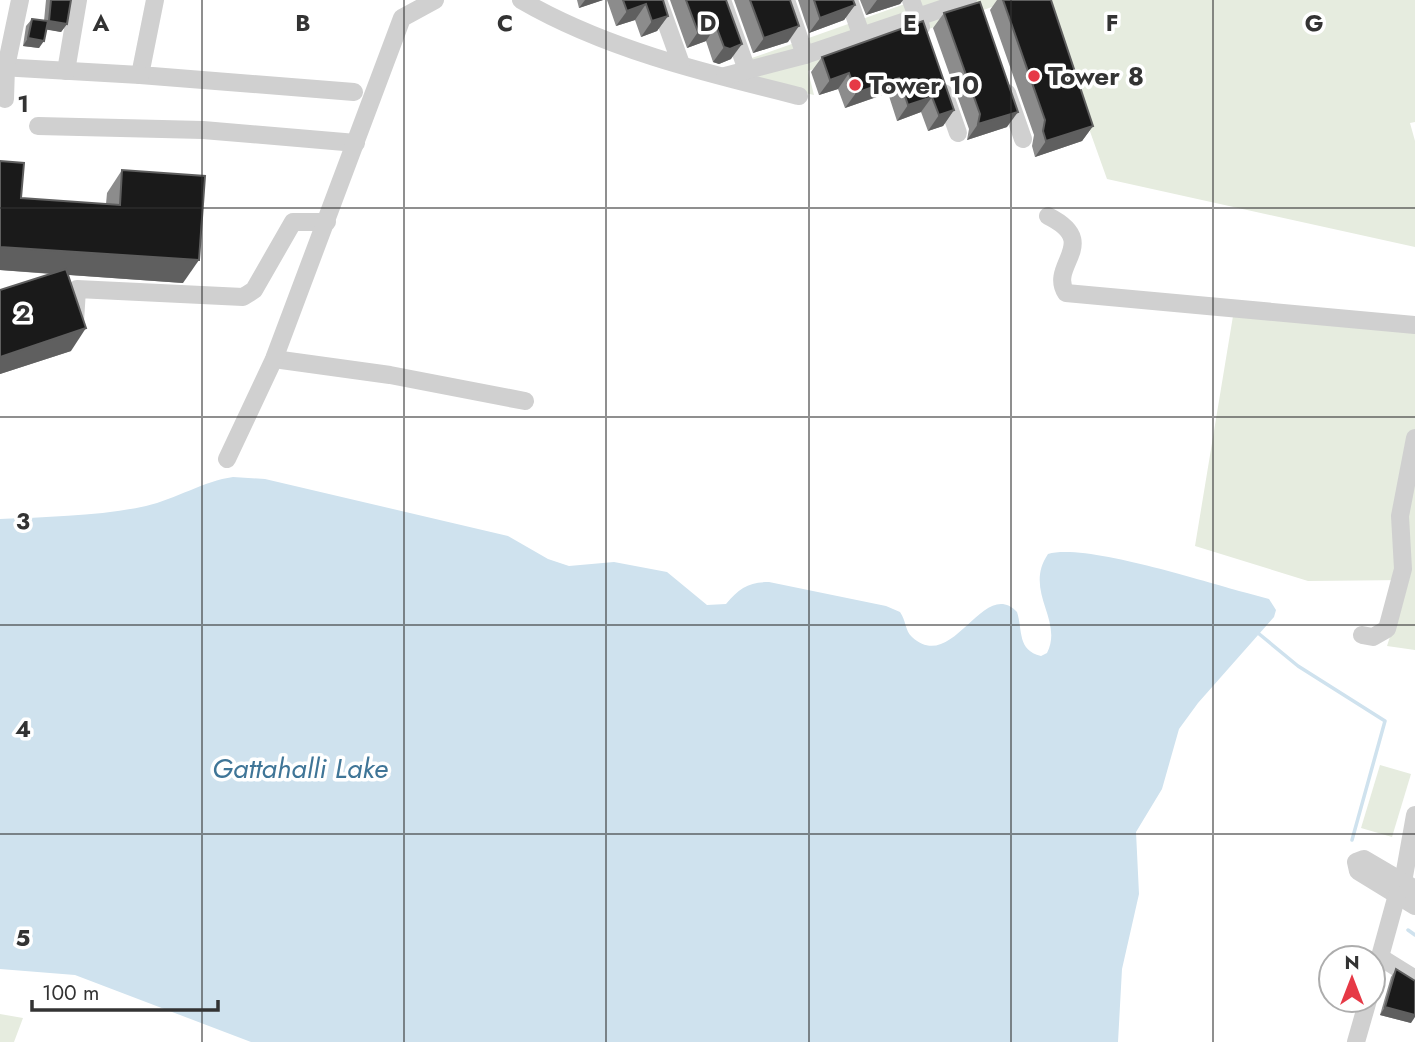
<svg xmlns="http://www.w3.org/2000/svg" width="1415" height="1042" viewBox="0 0 1415 1042" font-family="Jost,sans-serif">
<rect width="100%" height="100%" fill="#fff"/>
<!-- green -->
<g fill="#e6ecdf">
<path d="M916,0H1012L808,71L814,95L753,81L749,59Z"/>
<path d="M1043,0H1415V122L1410,123L1415,141V247L1107,179Z"/>
<path d="M1233,316L1415,331V650L1387,646L1408,580L1308,581L1195,546Z"/>
<path d="M1380,765L1411,774L1392,837L1361,828Z"/>
<path d="M0,1014L23,1018L14,1042H0Z"/>
</g>
<!-- water -->
<path fill="#cfe2ee" d="M233,477L265,479L508,536L548,559L569,566L614,562L667,572L707,605L726,604C739,588 749,582 769,582L886,606L900,612C906,620 905,631 912,637C953,675 983,576 1017,612C1023,631 1017,650 1041,656L1047,653C1064,620 1023,591 1048,554C1086,543 1204,582 1247,593L1269,599L1276,610L1274,617L1198,703L1179,729L1162,789L1136,832L1139,894L1122,969L1118,1042H251L75,975L0,969V519C47,517 100,516 146,506C176,499 204,481 233,477Z"/>
<g fill="none" stroke-linecap="round" stroke-linejoin="round">
<!-- stream -->
<g stroke="#cfe2ee" stroke-width="3.5">
<path d="M1258,633L1298,666L1385,721L1352,840"/>
<path d="M1408,930L1415,935"/>
</g>
<!-- minor -->
<g stroke="#d0d0d0" stroke-width="18">
<path d="M155,0L140,75L354,92"/>
<path d="M521,0C605,49 705,73 799,96"/>
<path d="M658,0L681,64"/>
<path d="M722,0L747,70"/>
<path d="M786,0L805,55"/>
<path d="M849,0L862,37"/>
<path d="M911,0L921,27"/>
<path d="M0,67L140,75"/>
<path d="M66,71L78,0"/>
<path d="M725,76L805,55L968,0"/>
<path d="M944,93L958,133"/>
<path d="M1007,93L1023,139"/>
<path d="M5,99L6,67L20,0"/>
<path d="M38,126L203,130L356,143"/>
<path d="M1048,216C1102,243 1048,265 1066,293L1415,325"/>
<path d="M75,322L77,289L243,297L254,290L293,222H327"/>
<path d="M274,359L390,375L525,401"/>
<path d="M227,459L274,359L402,18L435,0"/>
<path d="M1362,635L1373,637L1387,629L1403,569L1400,516L1415,438"/>
<path d="M1403,882L1415,815"/>
<path d="M1415,889L1364,859L1356,862L1358,871L1415,906"/>
<path d="M1380,957L1415,979"/>
<path d="M1373,982L1397,895"/>
<path d="M1356,1042L1368,1000"/>
</g>
</g>
<!-- wall -->
<g fill="#8c8c8c">
<path d="M46,0H71L67,24L61,32L46,29L39,48L23,46L26,26L32,19L44,21Z"/>
<path d="M577,0H603L579,8Z"/>
<path d="M607,0H663L668,16L657,31L641,37L635,20L616,26Z"/>
<path d="M670,0H726L731,59L719,64L713,62L706,41L687,48Z"/>
<path d="M734,0H790L788,42L753,53Z"/>
<path d="M798,0H853L855,5L844,20L809,33Z"/>
<path d="M860,0H903L900,4L866,15Z"/>
<path d="M997,0H1051L1093,126L1082,141L1035,157L1032,146L1034,135L990,10Z"/>
<path d="M944,13L1007,127L967,140L969,129L933,28Z"/>
<path d="M923,21L954,110L943,126L928,131L921,112L897,121L888,93L845,108L838,89L819,95L811,72L822,57Z"/>
<path d="M0,161L21,198L106,204L107,193L122,170L183,283L69,275L71,351L0,374V290L51,274L0,270Z"/>
<path d="M1396,969L1411,1023L1380,1015L1391,977Z"/>
</g>
<!-- shaded-wall -->
<g fill="#5f5f5f">
<path d="M585,0H603L579,8Z"/>
<path d="M877,0H903L900,4L866,15Z"/>
<path d="M646,4L635,20L616,26L627,11Z"/>
<path d="M855,5L844,20L809,33L820,18Z"/>
<path d="M668,16L657,31L641,37L652,21Z"/>
<path d="M49,21L67,24L61,32L43,29Z"/>
<path d="M716,26L706,41L687,48L698,32Z"/>
<path d="M799,26L788,42L753,53L764,38Z"/>
<path d="M28,38L44,41L39,48L23,46Z"/>
<path d="M742,44L731,59L719,64L713,62L724,47Z"/>
<path d="M849,73L838,89L819,95L830,80Z"/>
<path d="M899,78L888,93L845,108L856,93Z"/>
<path d="M932,97L921,112L897,121L908,105Z"/>
<path d="M954,110L943,126L928,131L939,115Z"/>
<path d="M1018,112L1007,127L967,140L978,124Z"/>
<path d="M1093,126L1082,141L1035,157L1046,141Z"/>
<path d="M0,247L199,260L183,283L0,270Z"/>
<path d="M86,328L71,351L0,374V357Z"/>
<path d="M1385,1007L1415,1015V1017L1411,1023L1380,1015Z"/>
</g>
<!-- building -->
<g fill="#1a1a1a" stroke="#5f5f5f" stroke-width="2">
<path d="M51,0H71L67,24L49,21Z"/>
<path d="M623,0H663L668,16L652,21L646,4L627,11Z"/>
<path d="M686,0H726L742,44L730,49L724,47L716,26L698,32Z"/>
<path d="M750,0H790L799,26L764,38Z"/>
<path d="M814,0H853L855,5L820,18Z"/>
<path d="M1003,0H1051L1093,126L1046,141L1043,131L1045,120Z"/>
<path d="M980,2L1018,112L978,124L980,114L944,13Z"/>
<path d="M32,19L48,21L44,41L28,38Z"/>
<path d="M923,21L954,110L939,115L932,97L908,105L899,78L856,93L849,73L830,80L822,57Z"/>
<path d="M0,161L24,163L21,198L120,205L122,170L205,176L199,260L0,247Z"/>
<path d="M66,269L86,328L0,357V290Z"/>
<path d="M1396,969L1415,981V1015L1385,1007Z"/>
</g>
<!-- grid -->
<path fill="none" stroke="#333" stroke-width="2" stroke-opacity="0.55" d="M202,0V1042M404,0V1042M606,0V1042M809,0V1042M1011,0V1042M1213,0V1042M0,208H1415M0,417H1415M0,625H1415M0,834H1415"/>
<!-- markers -->
<g fill="#e63946" stroke="#fff" stroke-width="2.5">
<circle cx="1034" cy="76" r="7"/>
<circle cx="855" cy="85" r="7"/>
</g>
<g text-anchor="middle" stroke-width="7" stroke-linejoin="round" paint-order="stroke">
<!-- poi labels -->
<g font-size="26" font-weight="bold" fill="#333" stroke="#fff" text-anchor="start">
<text x="1048" y="85">Tower 8</text>
<text x="869" y="94">Tower 10</text>
</g>
<!-- water labels -->
<g font-size="28" font-style="italic" fill="#3f7597" stroke="#fff">
<text x="300" y="778">Gattahalli Lake</text>
</g>
</g>
<g font-size="23" text-anchor="middle" font-weight="bold" fill="#333" stroke="#fff" stroke-width="7" stroke-linejoin="round" paint-order="stroke">
<text x="101" y="31">A</text>
<text x="303" y="31">B</text>
<text x="505" y="31">C</text>
<text x="708" y="31">D</text>
<text x="910" y="31">E</text>
<text x="1112" y="31">F</text>
<text x="1314" y="31">G</text>
<text x="23" y="112">1</text>
<text x="23" y="321">2</text>
<text x="23" y="529">3</text>
<text x="23" y="737">4</text>
<text x="23" y="946">5</text>
</g>
<!-- north arrow -->
<g transform="translate(1352 979)"><circle r="33" fill="#ffffff" stroke="#adadad" stroke-width="2"/>
<path d="M0-5L12 26L0 18L-12 26Z" fill="#e63946"/>
<text y="-10" font-size="19" font-weight="bold" text-anchor="middle" fill="#333333">N</text>
</g>
<!-- scale -->
<path d="M32 1000v10h186v-10" fill="none" stroke="#333333" stroke-width="3.5"/>
<text x="42" y="1000" font-size="21" fill="#333333" stroke="#ffffff" stroke-width="5" paint-order="stroke">100 m</text>
</svg>
